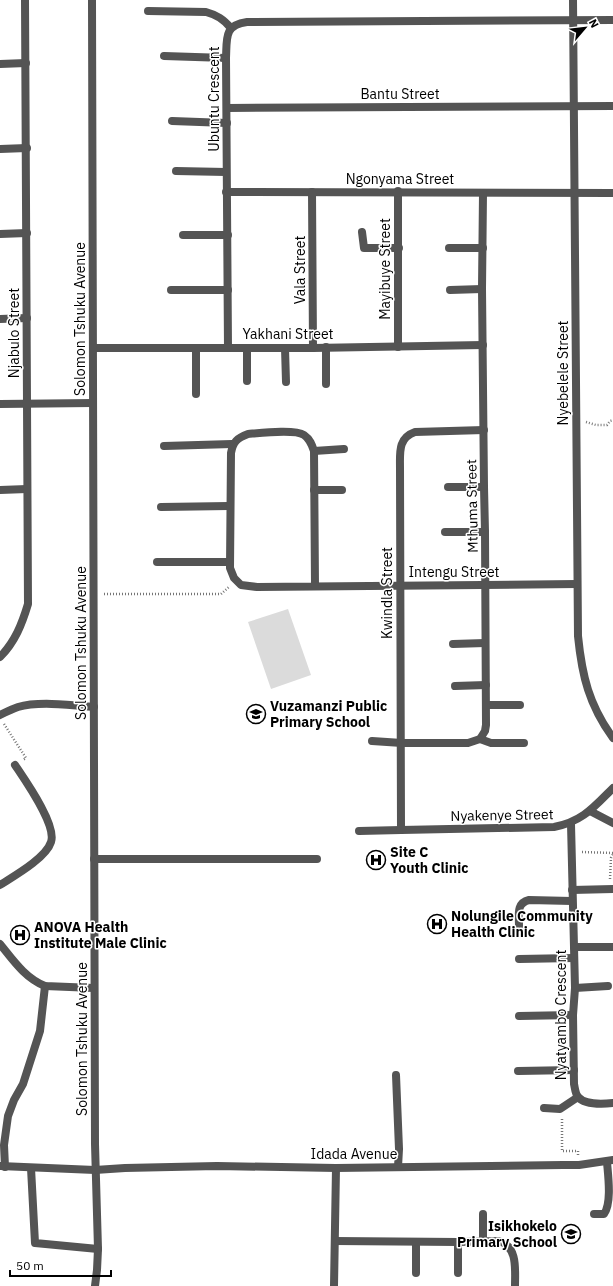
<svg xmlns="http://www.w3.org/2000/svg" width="613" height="1286" viewBox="0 0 613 1286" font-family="'IBM Plex Sans',sans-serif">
<rect width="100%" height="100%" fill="#fff"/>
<!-- green -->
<path fill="#dbdbdb" d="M288,609L311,675L271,689L248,622Z"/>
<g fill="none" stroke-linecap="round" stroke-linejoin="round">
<!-- path -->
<g stroke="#767676" stroke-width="2.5" stroke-dasharray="1 2" stroke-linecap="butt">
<path d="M586,422L596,425H607L610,421L613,420"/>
<path d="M104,594H221L230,586"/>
<path d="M4,724L26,758L23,760"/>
<path d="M582,852L613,853"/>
<path d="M610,879L611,858L613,854"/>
<path d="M562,1119V1151H578V1156"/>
</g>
<!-- service -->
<g stroke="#545454" stroke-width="8">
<path d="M164,56L226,58"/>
<path d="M172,121L227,123"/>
<path d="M176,171L226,172"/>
<path d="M362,232L364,248H399"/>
<path d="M183,235H228"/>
<path d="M449,248H483"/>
<path d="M171,290H228"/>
<path d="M450,290L482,289"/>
<path d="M326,347V384"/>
<path d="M196,348V394"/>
<path d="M247,348V381"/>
<path d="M285,348L286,382"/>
<path d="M164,446L232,444"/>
<path d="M314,451L344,449"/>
<path d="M448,487H484"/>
<path d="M314,490H342"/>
<path d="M161,507L229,506"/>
<path d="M445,532H485"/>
<path d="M157,562H230"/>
<path d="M453,644L485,643"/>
<path d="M455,686L486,685"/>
<path d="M486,705H520"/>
<path d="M0,715C6,712 12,709 18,707C38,701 72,705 94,707"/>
<path d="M480,739L491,743H524"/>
<path d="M372,741L402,743"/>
<path d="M590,811L613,823"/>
<path d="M359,831L401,830"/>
<path d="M94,859H317"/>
<path d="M0,885C14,876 46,858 51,842C57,825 25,780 15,765"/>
<path d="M0,944C13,960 25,978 45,986L94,988"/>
<path d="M575,988L608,986"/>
<path d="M396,1075L399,1149L398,1167"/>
<path d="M5,1167L4,1145L8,1116L14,1100L23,1084L40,1031L45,986"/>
<path d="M31,1168L35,1243L98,1249"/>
<path d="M594,1214H604C612,1203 608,1175 607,1162"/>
<path d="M483,1241V1214"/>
<path d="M416,1242V1273"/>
<path d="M458,1273V1242"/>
</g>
<!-- minor -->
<g stroke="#545454" stroke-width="8">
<path d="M573,0L578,636C582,676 589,705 613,738"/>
<path d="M148,11L206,12C217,15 223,19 231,28"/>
<path d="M0,64L26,63"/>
<path d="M227,108L613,106"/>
<path d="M0,149L27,148"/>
<path d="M398,191V347"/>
<path d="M226,192L613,193"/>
<path d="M312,192L313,348"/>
<path d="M0,234L27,233"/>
<path d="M0,319L27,318"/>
<path d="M93,348H313L483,345"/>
<path d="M228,348L226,58C227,38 224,25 247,22L613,20"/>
<path d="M0,404L93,403"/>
<path d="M484,430L415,432C398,438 400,452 400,468L401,830L554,827C582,822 594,807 613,788"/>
<path d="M0,490L27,489"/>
<path d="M315,585L314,451C312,445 310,439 304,435C295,429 260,433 248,434C237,438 233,442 231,453L230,568L234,578L241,585L257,587L577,584"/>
<path d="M0,657C15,642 22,624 28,604L25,0"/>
<path d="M402,743H468L480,739L485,731L486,725L485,532L484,487L482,289L483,193"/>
<path d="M571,824L575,988L573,1015L574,1084C575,1088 575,1093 578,1097C585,1105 603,1104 613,1103"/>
<path d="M572,890L613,889"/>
<path d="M519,926C519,915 516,903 529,900L572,901"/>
<path d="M574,947H613"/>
<path d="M519,959L574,958"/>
<path d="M519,1016L573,1015"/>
<path d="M518,1071L574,1070"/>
<path d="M544,1108L560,1109L578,1097"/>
<path d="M335,1241L458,1242L499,1241C518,1247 515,1269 515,1286"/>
<path d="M334,1286L336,1168"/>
</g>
<!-- tertiary -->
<g stroke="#545454" stroke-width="8">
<path d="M92,0L95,1144L98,1249L97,1270L95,1286"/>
<path d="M0,1166L95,1170L125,1168L217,1166L336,1168L563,1165H579L613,1160"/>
</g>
</g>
<!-- icons -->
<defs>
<symbol id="school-ring" viewBox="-11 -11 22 22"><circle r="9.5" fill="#fff" stroke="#000" stroke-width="1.5"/><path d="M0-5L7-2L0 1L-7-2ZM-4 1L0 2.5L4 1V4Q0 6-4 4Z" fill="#000"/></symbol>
<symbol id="hospital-ring" viewBox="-11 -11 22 22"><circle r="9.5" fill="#fff" stroke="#000" stroke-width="1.5"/><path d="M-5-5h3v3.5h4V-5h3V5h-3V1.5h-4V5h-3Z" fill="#000"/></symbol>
</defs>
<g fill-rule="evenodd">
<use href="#school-ring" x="245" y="703" width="22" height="22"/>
<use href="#hospital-ring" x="365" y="849" width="22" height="22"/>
<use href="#hospital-ring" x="426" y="913" width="22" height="22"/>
<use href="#hospital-ring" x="9" y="924" width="22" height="22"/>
<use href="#school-ring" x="560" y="1223" width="22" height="22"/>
</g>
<g text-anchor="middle" stroke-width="3" stroke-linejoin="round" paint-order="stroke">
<!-- street labels -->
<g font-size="14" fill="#000" stroke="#fff">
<text x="400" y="99">Bantu Street</text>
<text transform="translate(214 99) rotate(-90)" y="5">Ubuntu Crescent</text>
<text x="400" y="184">Ngonyama Street</text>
<text transform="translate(385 269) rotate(-90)" y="5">Mayibuye Street</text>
<text transform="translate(300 270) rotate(-90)" y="5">Vala Street</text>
<text transform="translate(80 319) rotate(-90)" y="5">Solomon Tshuku Avenue</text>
<text transform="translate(14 333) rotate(-90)" y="5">Njabulo Street</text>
<text x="288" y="339">Yakhani Street</text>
<text transform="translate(563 373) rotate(-90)" y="5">Nyebelele Street</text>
<text transform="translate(472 506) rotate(-91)" y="5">Mthuma Street</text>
<text x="454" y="577">Intengu Street</text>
<text transform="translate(387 593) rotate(-90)" y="5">Kwindla Street</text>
<text transform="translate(81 643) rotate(-90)" y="5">Solomon Tshuku Avenue</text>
<text transform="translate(502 815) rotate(-1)" y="5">Nyakenye Street</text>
<text transform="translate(561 1015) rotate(-90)" y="5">Nyatyambo Crescent</text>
<text transform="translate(82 1039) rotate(-90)" y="5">Solomon Tshuku Avenue</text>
<text x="354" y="1159">Idada Avenue</text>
</g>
<!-- poi labels -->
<g font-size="14" font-weight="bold" fill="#000" stroke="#fff" text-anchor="start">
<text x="270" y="711">Vuzamanzi Public<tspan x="270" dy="16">Primary School</tspan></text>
<text x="390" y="857">Site C<tspan x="390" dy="16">Youth Clinic</tspan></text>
<text x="451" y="921">Nolungile Community<tspan x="451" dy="16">Health Clinic</tspan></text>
<text x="34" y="932">ANOVA Health<tspan x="34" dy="16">Institute Male Clinic</tspan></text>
<text x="557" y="1231" text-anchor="end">Isikhokelo<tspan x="557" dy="16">Primary School</tspan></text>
</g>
</g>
<!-- north arrow -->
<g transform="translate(585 28) rotate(62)" stroke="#ffffff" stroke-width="3" paint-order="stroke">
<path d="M0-3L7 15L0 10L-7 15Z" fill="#000000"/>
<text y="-6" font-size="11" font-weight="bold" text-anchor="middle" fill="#000000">N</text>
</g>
<!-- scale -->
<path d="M10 1270v6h101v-6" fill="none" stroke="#000000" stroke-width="2"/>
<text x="16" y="1270" font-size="12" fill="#000000" stroke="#ffffff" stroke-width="3" paint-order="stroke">50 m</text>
</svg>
